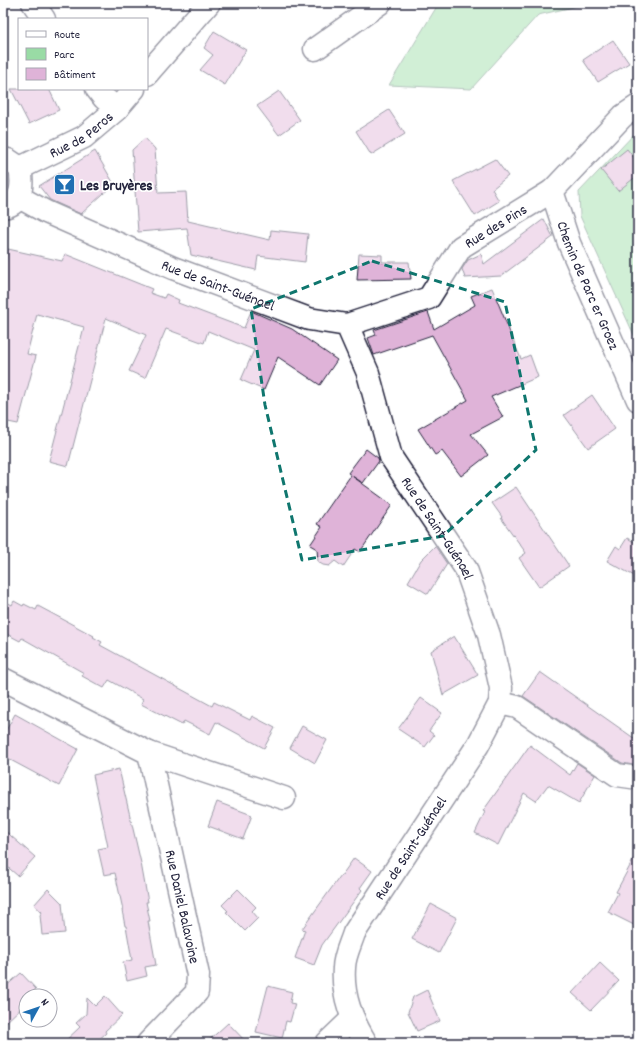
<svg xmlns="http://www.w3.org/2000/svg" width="641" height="1046" viewBox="0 0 641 1046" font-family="Dekko,sans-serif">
<rect width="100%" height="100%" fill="#fff"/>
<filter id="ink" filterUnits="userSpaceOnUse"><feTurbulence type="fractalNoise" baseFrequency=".025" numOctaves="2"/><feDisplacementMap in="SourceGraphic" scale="8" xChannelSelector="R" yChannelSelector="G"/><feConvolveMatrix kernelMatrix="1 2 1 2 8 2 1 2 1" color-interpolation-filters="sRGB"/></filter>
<g filter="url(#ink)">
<!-- green -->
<g fill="#99dba5" stroke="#5e7e70">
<path d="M439,3H591L538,15L471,89L389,85Z"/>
<path d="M638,130V344L580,216L579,192Z"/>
</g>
<!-- building -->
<g fill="#dfb3d8" stroke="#22223b">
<path d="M214,31L246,50L225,85L200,70L213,55L204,48Z"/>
<path d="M613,40L629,63L598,82L583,60Z"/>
<path d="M11,89H49L59,110L29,124Z"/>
<path d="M279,91L300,120L279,135L257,106Z"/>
<path d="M389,110L405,134L371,155L356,131Z"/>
<path d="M145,138L155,149L158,193L186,192L188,221L270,240L271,230L308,234L305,262L258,256L256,270L191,255L187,228L138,232L132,150Z"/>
<path d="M627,149L638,163V175L618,191L601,170Z"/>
<path d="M95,151L114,184L81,214L50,200L39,186Z"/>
<path d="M495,159L508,176L492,189L499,201L475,216L453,181Z"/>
<path d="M544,219L553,237L501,276L465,278L462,269L468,260L481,254L484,264Z"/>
<path d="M8,249L62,261L65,254L152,289L150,293L164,298L166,294L179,300L178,303L244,328L251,311L292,329L337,360L320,385L278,357L264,390L241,380L254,350L208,331L204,343L166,329L145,378L129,371L146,335L106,318L68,466L49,461L84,327L37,314L27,354L36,356L18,424L3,421V273Z"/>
<path d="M359,254L382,255V262H409L411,279L357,280Z"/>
<path d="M492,288L521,359L530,355L538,377L491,397L503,417L471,434L488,455L461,476L442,451L435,455L418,429L468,400L432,335L374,355L368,338L376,335L374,330L428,312L434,329L475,305L471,296Z"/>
<path d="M592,395L615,429L588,448L564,415Z"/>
<path d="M366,449L378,458L379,461L363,483L352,476L392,505L360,552L355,549L343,567L335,561L329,566L323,565L318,562L317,549L310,545L322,527L317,524L351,475L348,473Z"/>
<path d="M516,487L569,566L539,587L519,558L526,553L501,518L502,517L492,503Z"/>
<path d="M627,538L638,544V578L607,561L616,546L620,549Z"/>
<path d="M435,546L447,564L428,594L408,582L421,560Z"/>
<path d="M3,600L12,605L14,601L23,606L24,604L36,610L38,606L94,636L93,637L102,642L100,645L212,706L214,702L250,720L252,716L275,728L264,748L216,722L210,734L184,721L182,725L141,704L143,699L109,680L104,688L82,676L84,673L22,638L20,641L3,632Z"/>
<path d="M454,636L478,675L443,695L431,651Z"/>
<path d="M540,672L638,741V759L633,765L622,763L523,696Z"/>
<path d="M421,698L442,713L429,731L434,735L425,747L398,729Z"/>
<path d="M15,714L78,749L59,786L3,756V736Z"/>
<path d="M302,726L327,740L315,763L290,748Z"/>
<path d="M530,745L570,775L577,763L595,775L579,803L548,785L536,801L524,793L498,845L475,833L485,812L483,811Z"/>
<path d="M119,769L141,863L148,902H146L150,921H148L156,965L145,967L147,976L127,981L123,962L132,960L126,926H125L122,910H123L115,873L104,875L98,849L108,847L93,775Z"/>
<path d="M217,802L252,815L243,839L208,826Z"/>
<path d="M3,829L35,857L18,876L3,863Z"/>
<path d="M638,851V927L608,912L618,893L616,892Z"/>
<path d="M354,858L372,871L360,888L362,890L322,945L314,965L295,958L305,930L302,929L341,875H342Z"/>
<path d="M48,889L62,903L65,933L42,935L40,915L42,912L34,905Z"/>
<path d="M238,889L256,907L252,911L258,918L245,931L226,912L228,911L222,905Z"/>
<path d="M431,904L457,918L439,953L412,939Z"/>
<path d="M600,963L619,981L591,1010L572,993Z"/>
<path d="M21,973L36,989L28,996H26V998L20,1004L23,1006L3,1025V987L4,988Z"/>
<path d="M268,986L292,992L290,1003L295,1004L290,1022L286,1021L282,1038L256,1032Z"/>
<path d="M427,990L440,1021L417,1031L408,1012L413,997Z"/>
<path d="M105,996L122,1015L105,1031L106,1033L95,1043H63L80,1027L76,1023L86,1014L87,998L95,1006Z"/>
<path d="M228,1023L247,1043H206Z"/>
</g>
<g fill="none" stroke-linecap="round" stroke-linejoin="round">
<defs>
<g id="street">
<path d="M33,3L44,19"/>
<path d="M315,49L380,3"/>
<path d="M97,89L104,98L117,109"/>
<path id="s1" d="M552,191L569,243L638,400"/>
<path id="s2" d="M19,197L46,212L173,268L309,319L347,325L368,373L391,457L466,569L489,635L501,688L500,703L478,745L354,933C351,943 344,956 344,968C342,996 352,1020 366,1043"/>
<path id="s3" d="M347,325L429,298L461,247L552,191L623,116L638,106"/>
<path id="s4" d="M3,679L149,753L198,975L197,992L148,1043"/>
<path d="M500,703L517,707L617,775L638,778"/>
<path d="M149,753L284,798"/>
<path d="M327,1043L353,1018"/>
</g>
<g id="secondary">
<path d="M147,74L209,3"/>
<path d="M3,159L8,160L20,168C23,183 23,204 3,207"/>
<path id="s5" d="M20,168L84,137L117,109L134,89"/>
</g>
</defs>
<!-- street casing -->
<use href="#street" stroke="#22223b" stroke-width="25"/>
<!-- secondary casing -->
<use href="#secondary" stroke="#22223b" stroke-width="25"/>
<!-- street -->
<use href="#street" stroke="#fff" stroke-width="22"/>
<!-- secondary -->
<use href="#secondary" stroke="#fff" stroke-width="22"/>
</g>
</g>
<!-- marked area -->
<path d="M0 0H641V1046H0ZM372,261L505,302L536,450L443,536L302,560L265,405L251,309Z" fill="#fff" fill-opacity=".55" fill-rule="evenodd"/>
<path fill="none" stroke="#0f766e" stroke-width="3" stroke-dasharray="8 5" stroke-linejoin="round" d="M372,261L505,302L536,450L443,536L302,560L265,405L251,309Z"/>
<!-- icons -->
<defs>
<symbol id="bar-square" viewBox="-11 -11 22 22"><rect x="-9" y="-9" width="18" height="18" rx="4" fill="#1f6fb2" stroke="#fff"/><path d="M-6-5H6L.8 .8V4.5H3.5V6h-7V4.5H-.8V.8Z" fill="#fff"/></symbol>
</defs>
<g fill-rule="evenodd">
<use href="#bar-square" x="52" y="172" width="25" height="25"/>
</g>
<g text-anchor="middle" stroke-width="3.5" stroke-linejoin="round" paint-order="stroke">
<!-- street labels -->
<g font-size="15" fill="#22223b" stroke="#fff">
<text dy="5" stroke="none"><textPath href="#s5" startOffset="70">Rue de Peros</textPath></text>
<text dy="5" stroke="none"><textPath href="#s3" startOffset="187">Rue des Pins</textPath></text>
<text dy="5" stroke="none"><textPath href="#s2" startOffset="218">Rue de Saint-Guénael</textPath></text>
<text dy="5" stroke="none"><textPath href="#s1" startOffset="101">Chemin de Parc er Groez</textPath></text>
<text dy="5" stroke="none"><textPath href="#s2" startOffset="578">Rue de Saint-Guénael</textPath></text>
<text transform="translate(410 848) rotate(-57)" y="5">Rue de Saint-Guénael</text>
<text dy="5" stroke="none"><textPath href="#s4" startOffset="321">Rue Daniel Balavoine</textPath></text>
</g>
<!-- poi labels -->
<g font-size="15" font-weight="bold" fill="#22223b" stroke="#fff" text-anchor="start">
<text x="80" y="190">Les Bruyères</text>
</g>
</g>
<!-- margin -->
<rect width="641" height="1046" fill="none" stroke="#fff" stroke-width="16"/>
<rect x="8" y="8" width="625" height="1030" fill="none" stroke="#22223b" stroke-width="1.5" filter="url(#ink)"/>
<!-- legend -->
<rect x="18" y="18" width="130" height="72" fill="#ffffff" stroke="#a7a7b1"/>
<rect x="26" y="31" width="20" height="6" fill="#ffffff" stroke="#a7a7b1"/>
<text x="54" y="38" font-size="12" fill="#22223b">Route</text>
<rect x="26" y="48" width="20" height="12" fill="#99dba5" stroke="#a7a7b1"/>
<text x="54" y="58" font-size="12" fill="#22223b">Parc</text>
<rect x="26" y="68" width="20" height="12" fill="#dfb3d8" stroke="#a7a7b1"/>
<text x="54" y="78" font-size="12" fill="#22223b">Bâtiment</text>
<!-- north arrow -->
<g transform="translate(38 1008) rotate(50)"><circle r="19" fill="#ffffff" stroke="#a7a7b1"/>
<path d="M0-3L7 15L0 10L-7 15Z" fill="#1f6fb2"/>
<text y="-6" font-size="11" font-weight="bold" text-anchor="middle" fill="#22223b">N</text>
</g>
</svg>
